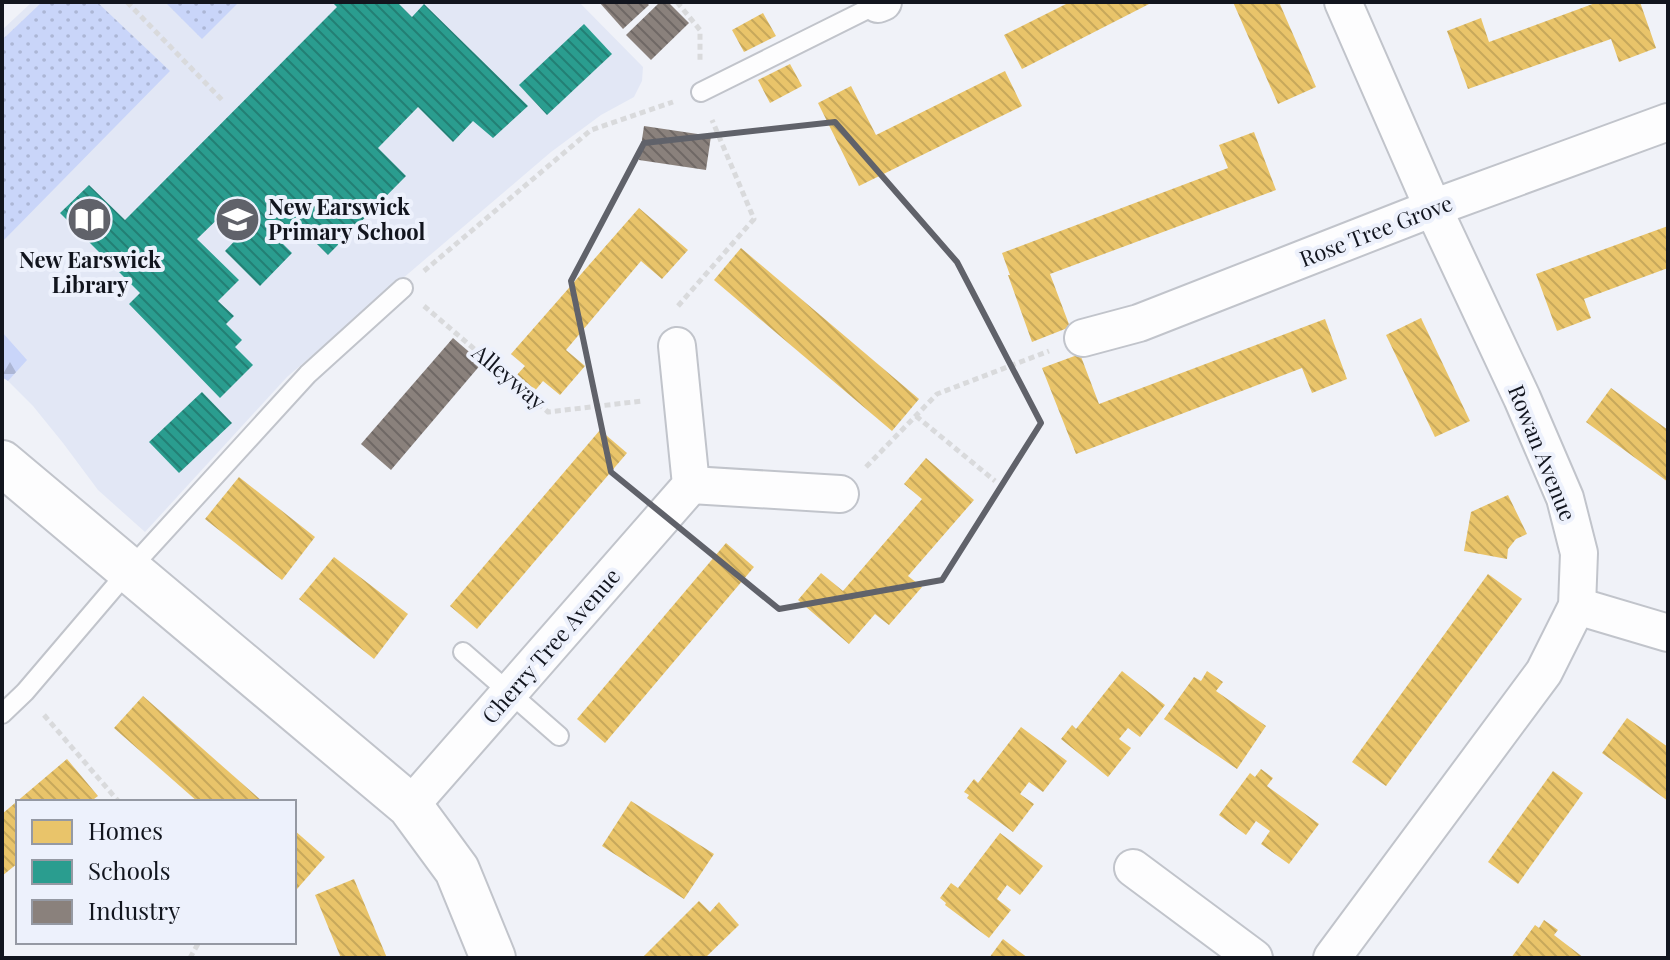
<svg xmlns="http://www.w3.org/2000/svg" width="1670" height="960" viewBox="0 0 1670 960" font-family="'Playfair Display',serif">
<defs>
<pattern id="green-dots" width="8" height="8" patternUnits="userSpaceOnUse" patternTransform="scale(2)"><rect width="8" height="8" fill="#c9d5f9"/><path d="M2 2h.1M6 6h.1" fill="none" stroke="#acb6d5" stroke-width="1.8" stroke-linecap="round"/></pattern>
<pattern id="forest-firs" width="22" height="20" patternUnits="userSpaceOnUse" patternTransform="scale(2)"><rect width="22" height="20" fill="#c9d5f9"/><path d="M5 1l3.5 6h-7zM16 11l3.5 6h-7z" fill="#acb6d5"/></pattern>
<pattern id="homes-back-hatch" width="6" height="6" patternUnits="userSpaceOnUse" patternTransform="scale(2)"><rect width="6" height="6" fill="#e9c46a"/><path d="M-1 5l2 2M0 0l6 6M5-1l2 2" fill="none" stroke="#c7a85b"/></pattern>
<pattern id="schools-back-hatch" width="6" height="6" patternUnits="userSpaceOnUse" patternTransform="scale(2)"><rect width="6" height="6" fill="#2a9d8f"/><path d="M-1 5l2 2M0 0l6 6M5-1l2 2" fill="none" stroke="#237f74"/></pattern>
<pattern id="industry-back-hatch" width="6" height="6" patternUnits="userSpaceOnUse" patternTransform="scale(2)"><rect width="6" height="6" fill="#8a817c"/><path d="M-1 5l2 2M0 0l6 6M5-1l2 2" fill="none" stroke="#6f6865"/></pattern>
</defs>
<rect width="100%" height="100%" fill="#f0f2f8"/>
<!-- built -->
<path fill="#e2e7f5" d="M32,2H579L643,67L642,81L634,97L601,115L551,152L287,377L145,532L98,490L63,443L33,406L8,381L2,377V30Z"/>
<!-- green -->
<g fill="url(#green-dots)">
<path d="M42,2H97L170,71L2,242V40Z"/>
<path d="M165,2H239L202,39Z"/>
</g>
<!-- forest -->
<path fill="url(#forest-firs)" d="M2,332L27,360L8,381L2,377Z"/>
<!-- homes -->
<g fill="url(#homes-back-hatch)">
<path d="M1070,2H1153L1022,69L1004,35Z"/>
<path d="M1233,2H1279L1316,87L1278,104Z"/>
<path d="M1598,2H1640L1656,48L1619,62L1611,39L1468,89L1447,31L1481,18L1489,42Z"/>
<path d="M763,13L776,36L744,52L732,30Z"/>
<path d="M790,64L802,86L770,103L758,80Z"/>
<path d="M1005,71L1022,106L859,186L818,103L851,86L876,135Z"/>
<path d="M1254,132L1276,190L1050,274L1070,327L1032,342L1008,275H1010L1002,253L1228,168L1219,145Z"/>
<path d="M639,208L688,250L662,279L641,261L566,350L585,366L560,395L543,381L533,393L515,377L525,366L511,354Z"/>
<path d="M1668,226V268L1584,299L1591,318L1557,331L1536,274Z"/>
<path d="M741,248L919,399L892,431L714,280Z"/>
<path d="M1421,318L1470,421L1435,437L1386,335Z"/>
<path d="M1325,319L1347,379L1312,393L1302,368L1076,454L1042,368L1080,354L1099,404Z"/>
<path d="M1611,388L1668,430V482L1586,422Z"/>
<path d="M600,430L627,453L477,629L450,606Z"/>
<path d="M926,458L974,500L908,576L922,587L889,625L875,614L849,644L798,600L821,573L843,591L922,499L904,484Z"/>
<path d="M239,477L315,537L282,580L205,519Z"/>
<path d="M1508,495L1527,534L1516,539L1508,549L1507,559L1464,551L1471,512Z"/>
<path d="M726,543L754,567L605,743L577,719Z"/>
<path d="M334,557L408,614L374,659L299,599Z"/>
<path d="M1488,574L1522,599L1386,786L1352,762Z"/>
<path d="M1122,671L1165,705L1140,737L1128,728L1119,739L1131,748L1108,777L1061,739L1072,725L1076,729Z"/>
<path d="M1207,671L1223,682L1216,691L1266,726L1237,769L1164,719L1194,677L1201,681Z"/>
<path d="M143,696L263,802H198L114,728Z"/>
<path d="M1627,718L1668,747V801L1602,753Z"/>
<path d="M1021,727L1067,761L1043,792L1029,782L1020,794L1034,804L1013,832L967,798L969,795L964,792L974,779L978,783Z"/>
<path d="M67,759L98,796L90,802H18V863L2,876V814Z"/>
<path d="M1261,769L1273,778L1267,786L1319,824L1289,864L1261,844L1270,831L1256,821L1246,835L1219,815L1250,773L1255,777Z"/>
<path d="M1553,771L1583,793L1518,884L1488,862Z"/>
<path d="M631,801L714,854L684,899L602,846Z"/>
<path d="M294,830L325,857L297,889L294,887Z"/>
<path d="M1000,833L1043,866L1020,895L1007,885L997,899L1011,910L989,938L945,905L946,903L940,898L951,883L958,888Z"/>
<path d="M354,879L387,958H341L315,895Z"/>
<path d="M699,901L710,912L719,902L739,925L705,958H642Z"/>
<path d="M1544,920L1558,930L1554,935L1584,958H1511L1535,925L1539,928Z"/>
<path d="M1003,939L1028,958H989Z"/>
</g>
<!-- schools -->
<g fill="url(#schools-back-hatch)">
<path d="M332,2H397L412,17L424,4L528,106L493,138L473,121L453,142L418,107L378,148L406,176L328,255L298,225L281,242L292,253L260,286L225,251L251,224L232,205L197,239L239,280L218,301L234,316L226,324L242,340L235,347L253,365L220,398L129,304L140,293L60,213L89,185L125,220L337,7Z"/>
<path d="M584,24L612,54L547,115L519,85Z"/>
<path d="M202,392L232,423L179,473L149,442Z"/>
</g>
<!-- industry -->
<g fill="url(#industry-back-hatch)">
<path d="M599,2H646L649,5L623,29Z"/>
<path d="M660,2H668L689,23L651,60L626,35Z"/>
<path d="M644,126L711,136L706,170L639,160Z"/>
<path d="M453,338L482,363L391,470L361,444Z"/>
</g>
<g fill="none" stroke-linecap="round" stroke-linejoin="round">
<defs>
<g id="service">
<path d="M701,92L878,4"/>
<path d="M463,652L559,736"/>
<path d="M2,714L25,692L129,570L308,374L403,288"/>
</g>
<g id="minor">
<path d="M878,4L883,2"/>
<path d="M1083,338L1139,323L1433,208L1668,122"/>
<path d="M691,485L840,494"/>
<path d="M1577,606L1668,633"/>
<path d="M410,806L691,485L677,346"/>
<path d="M1133,868L1254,958"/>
<path d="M1332,958L1544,672L1577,606L1579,553L1565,498L1522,398L1433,208L1343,2"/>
</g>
<path id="tertiary" d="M2,463L410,806L457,870L493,958"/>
</defs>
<!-- service casing -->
<use href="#service" stroke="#c1c4cb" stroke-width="22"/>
<!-- minor casing -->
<use href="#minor" stroke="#c1c4cb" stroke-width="40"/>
<!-- tertiary casing -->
<use href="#tertiary" stroke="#c1c4cb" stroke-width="48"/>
<!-- path -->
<g stroke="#d9dadc" stroke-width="5" stroke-dasharray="6 4" stroke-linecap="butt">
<path d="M127,2L223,101"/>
<path d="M677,2L700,30V60"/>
<path d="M424,271L591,130L673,102"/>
<path d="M424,306L548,412L642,401"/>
<path d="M678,306L754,219L712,120"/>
<path d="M916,416L995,481"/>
<path d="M866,467L937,394L1049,351"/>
<path d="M44,715L119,802"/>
<path d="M190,958L199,942"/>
</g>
<!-- service -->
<use href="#service" stroke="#fdfdfe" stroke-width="18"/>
<!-- minor -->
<use href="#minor" stroke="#fdfdfe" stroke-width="36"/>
<!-- tertiary -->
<use href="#tertiary" stroke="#fdfdfe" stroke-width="44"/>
</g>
<!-- marked area -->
<path fill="none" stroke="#60626a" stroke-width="6" stroke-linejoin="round" d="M835,122L957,262L1041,423L942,580L779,609L611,472L571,281L644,143Z"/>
<!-- icons -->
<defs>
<symbol id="library-disc" viewBox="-11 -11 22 22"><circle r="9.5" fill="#60626a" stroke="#edf1fc"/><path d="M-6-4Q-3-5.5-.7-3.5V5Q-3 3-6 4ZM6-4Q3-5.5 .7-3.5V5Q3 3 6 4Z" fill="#fff"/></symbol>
<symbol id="school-disc" viewBox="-11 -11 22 22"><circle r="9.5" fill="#60626a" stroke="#edf1fc"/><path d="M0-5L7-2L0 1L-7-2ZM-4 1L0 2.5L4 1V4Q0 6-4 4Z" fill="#fff"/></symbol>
</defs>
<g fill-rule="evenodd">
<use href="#library-disc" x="64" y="194" width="51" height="51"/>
<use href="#school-disc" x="212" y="194" width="51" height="51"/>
</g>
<g text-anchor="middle" stroke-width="8" stroke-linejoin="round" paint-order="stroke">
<!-- poi labels -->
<g font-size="22" font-weight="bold" fill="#12151e" stroke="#edf1fc" text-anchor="start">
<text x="268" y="215">New Earswick<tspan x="268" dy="25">Primary School</tspan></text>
<text x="90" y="268" text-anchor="middle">New Earswick<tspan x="90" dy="25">Library</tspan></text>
</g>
<!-- street labels -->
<g font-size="22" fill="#12151e" stroke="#edf1fc">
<text transform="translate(1376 231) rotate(-21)" y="8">Rose Tree Grove</text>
<text transform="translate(509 377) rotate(40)" y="8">Alleyway</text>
<text transform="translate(1542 453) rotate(68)" y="8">Rowan Avenue</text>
<text transform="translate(551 646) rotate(-49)" y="8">Cherry Tree Avenue</text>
</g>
</g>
<!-- border -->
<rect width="1670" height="960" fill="none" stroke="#12151e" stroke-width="8"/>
<!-- legend -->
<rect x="16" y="800" width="280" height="144" fill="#edf1fc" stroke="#9599a3" stroke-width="2"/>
<rect x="32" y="820" width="40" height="24" fill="#e9c46a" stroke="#9599a3" stroke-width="2"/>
<text x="88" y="840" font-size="24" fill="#12151e">Homes</text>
<rect x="32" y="860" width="40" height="24" fill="#2a9d8f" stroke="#9599a3" stroke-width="2"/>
<text x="88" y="880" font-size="24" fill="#12151e">Schools</text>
<rect x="32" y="900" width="40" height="24" fill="#8a817c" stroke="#9599a3" stroke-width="2"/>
<text x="88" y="920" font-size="24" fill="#12151e">Industry</text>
</svg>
